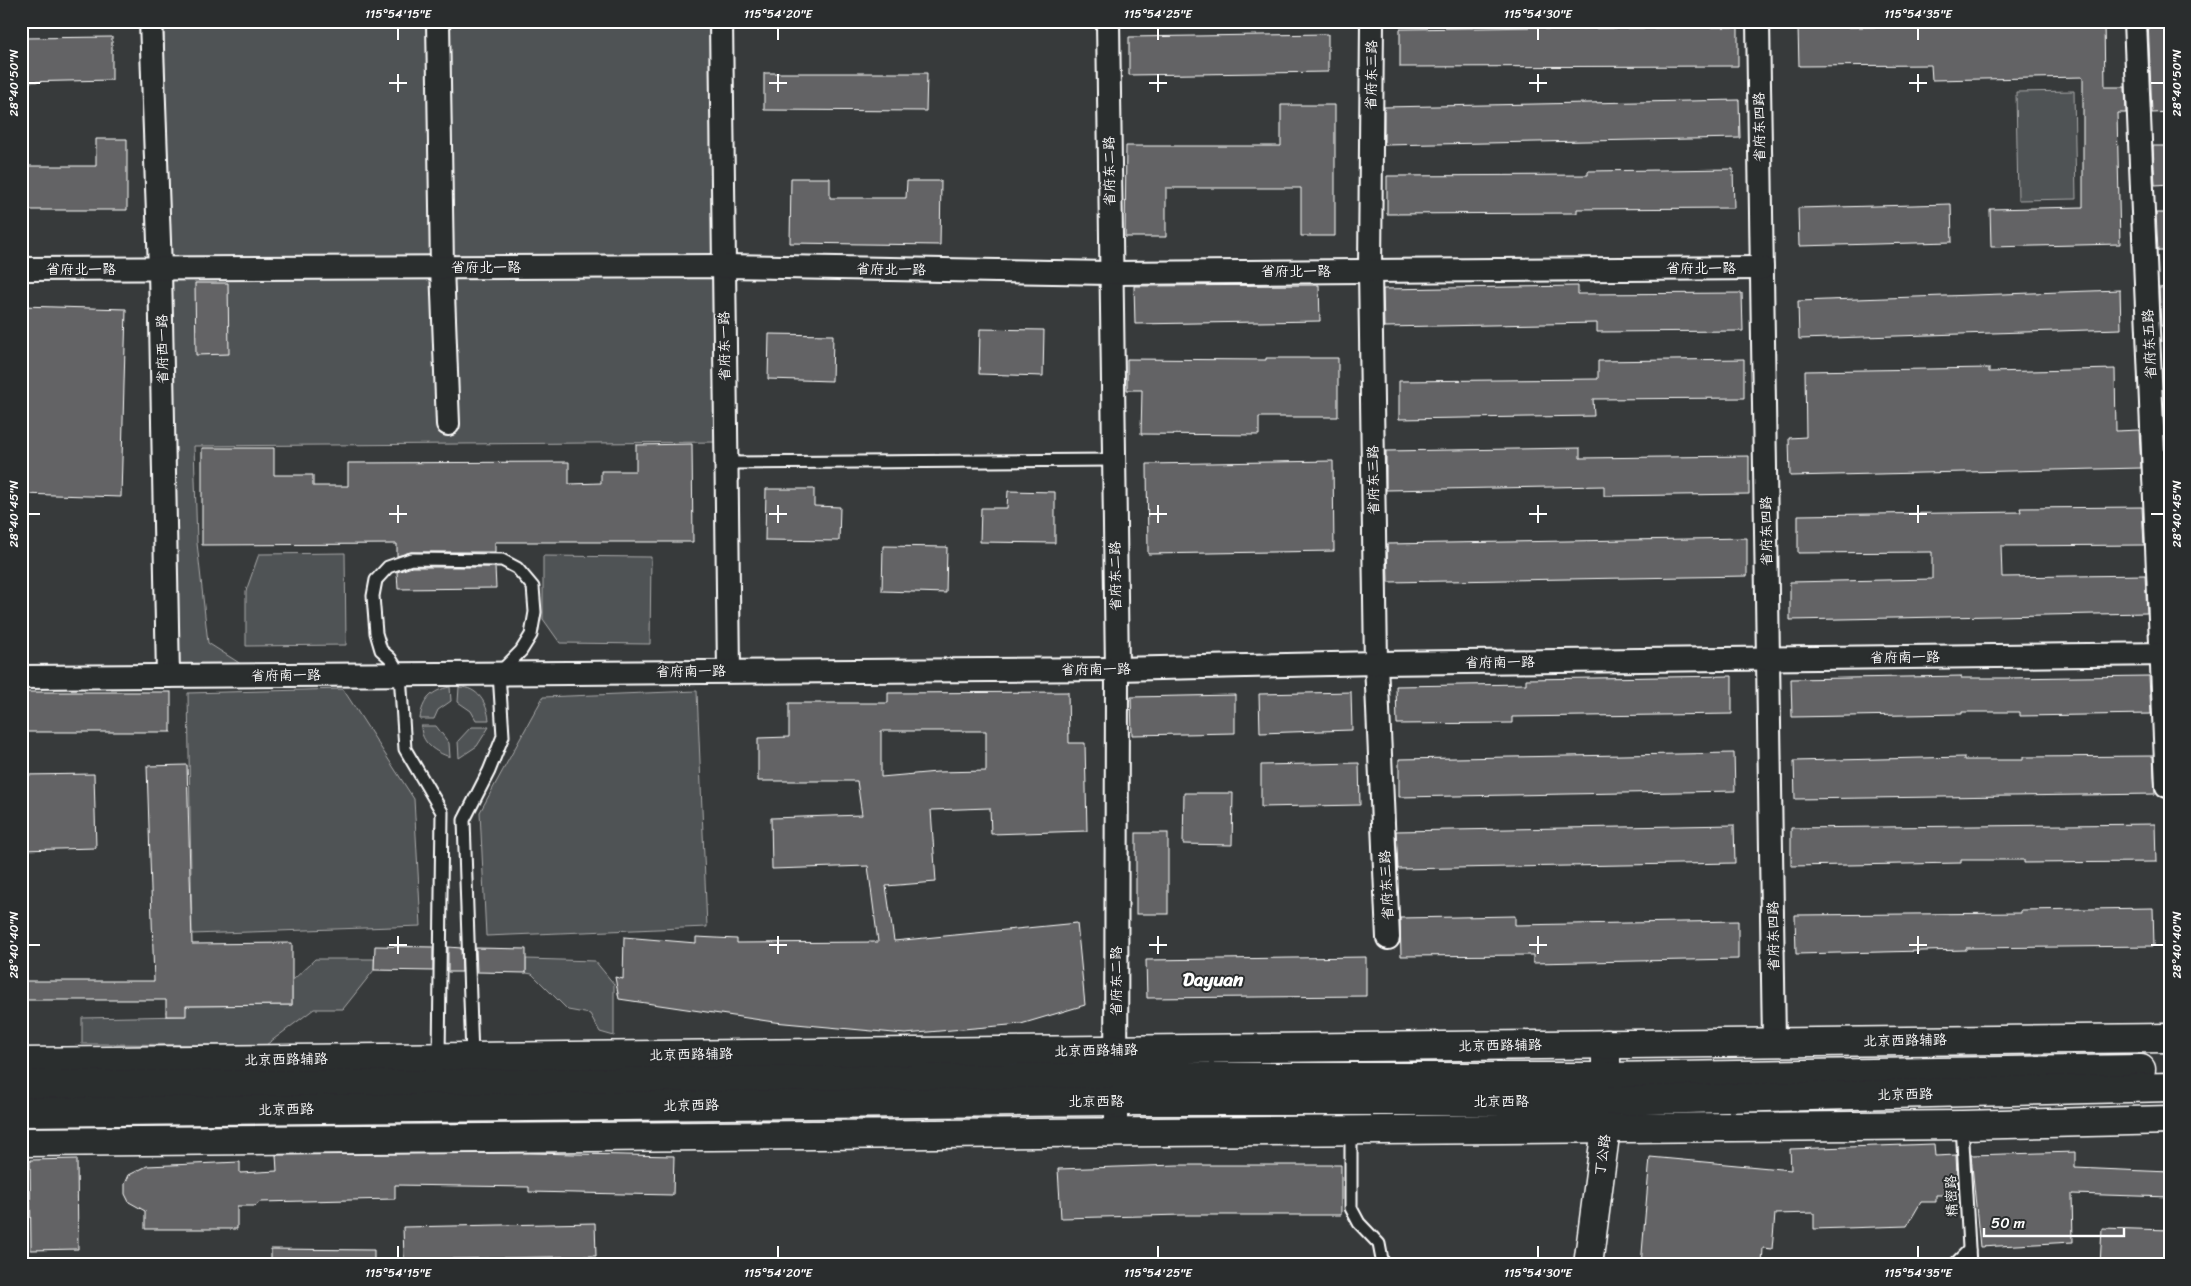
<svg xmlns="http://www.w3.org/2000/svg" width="2191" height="1286" viewBox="0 0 2191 1286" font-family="Sriracha,'LXGW WenKai TC',sans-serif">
<rect width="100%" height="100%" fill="#373a3b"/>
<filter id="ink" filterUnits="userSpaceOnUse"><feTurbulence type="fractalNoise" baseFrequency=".02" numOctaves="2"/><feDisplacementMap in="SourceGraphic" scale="10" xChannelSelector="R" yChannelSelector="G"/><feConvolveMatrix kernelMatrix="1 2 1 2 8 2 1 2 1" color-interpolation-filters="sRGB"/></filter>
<g filter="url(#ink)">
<!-- green -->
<g fill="#505354" stroke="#a8a9aa">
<path d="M164,21H715L722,442L194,446L197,543L208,643L255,673L173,672Z"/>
<path d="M2074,91L2076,199L2018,200L2016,92Z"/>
<path d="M345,553L346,645L246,646V591L259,554Z"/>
<path d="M543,556L651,557L650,644L560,643L543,619Z"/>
<path d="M450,687L451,701L438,710L434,719H420C422,700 432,690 450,687Z"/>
<path d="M459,687C478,687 487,703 489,720H476L471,711L458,702Z"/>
<path d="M343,689L414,799L421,926L192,934L188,693Z"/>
<path d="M697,691L707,927L486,936L480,812L543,697Z"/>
<path d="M421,726H436L449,743L450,757C435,752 421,743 421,726Z"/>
<path d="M471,727H489L477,746L459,758L458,741Z"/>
<path d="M315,959H374V970L343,1009H314L266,1045L82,1044V1018L185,1016L186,1006L292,1005V981Z"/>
<path d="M526,959L595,961L614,984V1036L600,1032L590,1014L568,1010L532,974L526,973Z"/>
</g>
<!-- building -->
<g fill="#636465" stroke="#fff" fill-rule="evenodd">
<path d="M2028,21H2104L2105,87H2125L2126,113H2117L2120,244L1991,247L1990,209L2083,207V77L1932,80L1931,65L1799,66L1798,28L1930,26V23Z"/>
<path d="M2148,21H2170V112L2152,113Z"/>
<path d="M1545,27V29L1738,27V66L1400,67V29Z"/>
<path d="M1328,34V72L1129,75V37Z"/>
<path d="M112,37V80L21,82V38Z"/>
<path d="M764,73H927L926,111L764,110Z"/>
<path d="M1739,100L1740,138L1384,145V107Z"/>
<path d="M1281,105H1335V236H1301V188H1166V237H1125L1126,146H1281Z"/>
<path d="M96,139H127V210H21V166H96Z"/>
<path d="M2153,146H2170V184L2155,185Z"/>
<path d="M1733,169L1734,208L1577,209V213L1387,214V176L1588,175V171Z"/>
<path d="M791,178H830V198H906L907,181H941L940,245L790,243Z"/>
<path d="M1951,204L1952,242L1799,246L1798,208Z"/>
<path d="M2156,213H2170V251H2158Z"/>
<path d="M195,283H228L229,354L196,355Z"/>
<path d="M1319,285L1320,321L1135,324L1134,286Z"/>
<path d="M1578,286V294L1742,293L1743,331L1597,332V323L1384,327L1383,289Z"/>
<path d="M2170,287V326H2161L2159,288Z"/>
<path d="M2120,290L2121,329L1799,339L1798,301Z"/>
<path d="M21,306L126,309L121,497L21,494Z"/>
<path d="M980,329L1044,330L1043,376L979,374Z"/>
<path d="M769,334L833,335L832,381L768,379Z"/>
<path d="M1266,358H1338V417H1259V435L1141,434L1142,390H1127V359L1266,360Z"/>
<path d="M1744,359V398L1593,399L1594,416L1399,419V381L1598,379V361Z"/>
<path d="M1989,368V372L2115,369L2116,431L2139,430L2141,468L1790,476L1789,438L1806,437L1805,371Z"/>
<path d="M2163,368H2170V468H2167Z"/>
<path d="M692,444L693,542H495V552H411L397,556V544L202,545V448H274V475H313V486H348V463L569,462V484L601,483V471H636V445Z"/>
<path d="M1580,448V458L1749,456V494L1604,496V486L1386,490V451Z"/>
<path d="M1333,461L1334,551L1148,554L1147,464Z"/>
<path d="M766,489H814V506L840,507L839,541L765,540Z"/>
<path d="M1008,491L1055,492V543L980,542L981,508H1007Z"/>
<path d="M2142,507L2144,545L2001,546L2002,577L2145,575L2147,613L1790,620V582L1932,579V552L1798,553V515L2021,512L2020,508Z"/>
<path d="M1747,538V576L1388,582L1387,544Z"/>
<path d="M883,546L947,547L946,593L882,591Z"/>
<path d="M412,567H495L496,588L398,589L397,572Z"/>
<path d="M1732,676V714L1512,717V723L1397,724L1396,686L1526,684V679Z"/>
<path d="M1961,676V678H2006L2149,676L2151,714L2020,716V712H1962V714L1792,717L1791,679Z"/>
<rect x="21" y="692" width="150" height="40"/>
<path d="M1068,692L1069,743H1085L1087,831L991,834L990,808L931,810L936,882L886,886L894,941L1077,923L1085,1005L1021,1024L905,1034L774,1022L619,999L615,977L623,979L624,937L696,943V937L737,939V943L878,942L868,866L772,869L771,818L862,815L857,781H758V738L789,737V703H888V693ZM881,731H986V771L937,772L881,777Z"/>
<path d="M1351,692L1352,730L1260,733L1259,694Z"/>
<path d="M1235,695V733L1132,735L1131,697Z"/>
<path d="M1734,753L1735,791L1399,797V759Z"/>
<path d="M2153,756L2155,794L1795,799L1794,761L1964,757V760H2023V757Z"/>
<path d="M1359,763L1360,805L1261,807V765Z"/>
<path d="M187,765L192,944L292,943V1005L186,1006V1016H166V1000H21V981H154L147,766Z"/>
<path d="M94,774L96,848L21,850V775Z"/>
<path d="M1184,793H1233L1232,845L1183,844Z"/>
<path d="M2155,824L2156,862L2024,863V860H1961V863L1791,866V828Z"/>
<path d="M1734,825L1735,863L1398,869L1396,831Z"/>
<rect x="1136" y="833" width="32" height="81"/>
<path d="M2153,908L2154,946L1966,948V950L1796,954L1795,915L2021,913V910Z"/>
<path d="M1515,916V925L1738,921V959L1533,963V955L1401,956L1400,918Z"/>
<path d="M375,946L433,947V971L374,970Z"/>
<path d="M448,947L461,948L462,972H448Z"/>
<path d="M476,948L526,949V973L477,972Z"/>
<path d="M1366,957V996L1147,998L1146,960Z"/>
<path d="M1934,1144L1935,1156L1956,1155L1958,1195H1936V1202H1921L1907,1226L1814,1229V1213L1775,1214L1772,1249L1763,1248L1762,1265H1641L1650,1157L1791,1170L1790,1149Z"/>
<path d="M2075,1152V1168L2170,1172V1197L2072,1194L2073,1242L1980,1247L1971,1155Z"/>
<path d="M529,1153L674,1156L673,1195L529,1192V1187L395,1185V1199L260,1202L255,1206H237V1229H145V1211L129,1202L125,1194V1184L129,1175L147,1166L240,1162V1173L277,1171L276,1155Z"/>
<path d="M77,1159L78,1249L31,1250L30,1160Z"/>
<path d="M1177,1165H1341V1215H1183L1061,1218L1058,1169Z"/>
<path d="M595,1223L596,1256L404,1260L403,1227Z"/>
<path d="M2102,1228L2170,1230V1265H2100Z"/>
<path d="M271,1249L374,1250V1265H271Z"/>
</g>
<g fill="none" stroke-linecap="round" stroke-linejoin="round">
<defs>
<g id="service">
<path d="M726,463L1114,460"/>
<path d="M439,1057L442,812L405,749L400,674L390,658L381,650L376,633L373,596L376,580L388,567L411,559L502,560L517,568L533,587L535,612L531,635L521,651L499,673L503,736L489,771L464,820L472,1057"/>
<path d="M1962,1125L1970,1265"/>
<path d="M1351,1130V1208L1359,1223L1379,1244L1383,1265"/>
<path d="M1954,1265L1969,1250"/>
</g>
<g id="minor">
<path d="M151,21L160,269L168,676"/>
<path d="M438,21L442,267L448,424"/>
<path d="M721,21L729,671"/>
<path d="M1108,21L1117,669L1116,1131"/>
<path d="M1372,21L1370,270L1376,663L1388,938"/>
<path d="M1758,21L1774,1042"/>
<path d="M2135,21L2167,786"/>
<path d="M21,269L723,266L1110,273L1762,268"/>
<path d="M21,677L1117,669L1376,663L2170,654"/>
</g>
<path id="tertiary" d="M1588,1265L1606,1128V1044"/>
<g id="secondary">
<path d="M21,1062L2170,1038"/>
<path d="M21,1142L1962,1125L2170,1120"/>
</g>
<g id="primary">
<path d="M21,1085L439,1084L1116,1077H1606L2141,1069"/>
<path d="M21,1112L1116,1101H1606L2170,1087"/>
</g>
</defs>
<!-- service casing -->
<use href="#service" stroke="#fff" stroke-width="15"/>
<!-- minor casing -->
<use href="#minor" stroke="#fff" stroke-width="26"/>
<!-- tertiary casing -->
<use href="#tertiary" stroke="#fff" stroke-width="31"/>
<!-- secondary casing -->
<use href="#secondary" stroke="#fff" stroke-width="31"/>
<!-- primary casing -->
<use href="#primary" stroke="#fff" stroke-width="31"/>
<!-- service -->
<use href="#service" stroke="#2a2d2e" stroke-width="11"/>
<!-- minor -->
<use href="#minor" stroke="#2a2d2e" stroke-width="22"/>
<!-- tertiary -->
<use href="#tertiary" stroke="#2a2d2e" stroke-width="28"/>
<!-- secondary -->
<use href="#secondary" stroke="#2a2d2e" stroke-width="28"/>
<!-- primary -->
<use href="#primary" stroke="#2a2d2e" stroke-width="28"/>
</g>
</g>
<!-- ticks -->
<path fill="none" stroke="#fff" stroke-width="2" d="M398,28V40M778,28V40M1158,28V40M1538,28V40M1918,28V40M398,74V92M778,74V92M1158,74V92M1538,74V92M1918,74V92M28,83H40M389,83H407M769,83H787M1149,83H1167M1529,83H1547M1909,83H1927M2151,83H2164M398,505V523M778,505V523M1158,505V523M1538,505V523M1918,505V523M28,514H40M389,514H407M769,514H787M1149,514H1167M1529,514H1547M1909,514H1927M2151,514H2164M398,936V954M778,936V954M1158,936V954M1538,936V954M1918,936V954M28,945H40M389,945H407M769,945H787M1149,945H1167M1529,945H1547M1909,945H1927M2151,945H2164M398,1246V1258M778,1246V1258M1158,1246V1258M1538,1246V1258M1918,1246V1258"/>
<g text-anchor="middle" stroke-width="4" stroke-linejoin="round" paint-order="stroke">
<!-- street labels -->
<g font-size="14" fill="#fff" stroke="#2a2d2e">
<text transform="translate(1371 75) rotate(-89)" y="5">省府东三路</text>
<text transform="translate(1759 127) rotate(-91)" y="5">省府东四路</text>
<text transform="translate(1109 171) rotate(-91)" y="5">省府东二路</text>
<text x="486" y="272">省府北一路</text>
<text x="1701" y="273">省府北一路</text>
<text x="81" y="274">省府北一路</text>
<text transform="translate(891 269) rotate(1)" y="5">省府北一路</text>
<text x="1296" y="276">省府北一路</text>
<text transform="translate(2149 344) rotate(-93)" y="5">省府东五路</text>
<text transform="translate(724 346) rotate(-91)" y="5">省府东一路</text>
<text transform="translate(162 349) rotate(-91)" y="5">省府西一路</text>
<text transform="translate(1373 480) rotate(-91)" y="5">省府东三路</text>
<text transform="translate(1766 531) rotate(-91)" y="5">省府东四路</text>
<text transform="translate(1115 576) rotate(-91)" y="5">省府东二路</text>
<text transform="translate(1905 657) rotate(-1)" y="5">省府南一路</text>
<text transform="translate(1500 662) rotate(-1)" y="5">省府南一路</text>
<text transform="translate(1096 669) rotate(-1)" y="5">省府南一路</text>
<text transform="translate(691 671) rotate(-1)" y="5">省府南一路</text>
<text transform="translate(286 675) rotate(-1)" y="5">省府南一路</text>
<text transform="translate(1386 885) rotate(-93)" y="5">省府东三路</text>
<text transform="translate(1773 936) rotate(-91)" y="5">省府东四路</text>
<text transform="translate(1116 981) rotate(-90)" y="5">省府东二路</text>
<text transform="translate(1905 1040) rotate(-1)" y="5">北京西路辅路</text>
<text transform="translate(1500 1045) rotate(-1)" y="5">北京西路辅路</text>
<text transform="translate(1096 1050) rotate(-1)" y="5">北京西路辅路</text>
<text transform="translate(691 1054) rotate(-1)" y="5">北京西路辅路</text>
<text transform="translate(286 1059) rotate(-1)" y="5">北京西路辅路</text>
<text transform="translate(1905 1094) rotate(-1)" y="5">北京西路</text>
<text x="1096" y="1106">北京西路</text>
<text x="1501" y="1106">北京西路</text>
<text transform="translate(691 1105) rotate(-1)" y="5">北京西路</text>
<text transform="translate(286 1109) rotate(-1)" y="5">北京西路</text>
<text transform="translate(1602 1155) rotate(-82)" y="5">丁公路</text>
<text transform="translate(1951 1196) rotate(-93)" y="5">精密路</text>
</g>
<!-- district labels -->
<g font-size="19" font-weight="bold" fill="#fff" stroke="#2a2d2e">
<text x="1213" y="986">Dayuan</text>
</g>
</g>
<!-- margin -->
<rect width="2191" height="1286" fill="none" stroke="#2a2d2e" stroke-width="55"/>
<!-- scale -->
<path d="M1984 1228v8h140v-8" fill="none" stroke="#ffffff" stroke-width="2.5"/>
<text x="1991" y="1228" font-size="15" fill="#ffffff" stroke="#2a2d2e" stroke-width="4" paint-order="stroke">50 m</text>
<rect x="28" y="28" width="2136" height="1230" fill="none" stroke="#fff" stroke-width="2"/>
<g font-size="12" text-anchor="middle" fill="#fff">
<text x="398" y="18">115°54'15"E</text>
<text x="778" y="18">115°54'20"E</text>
<text x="1158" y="18">115°54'25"E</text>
<text x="1538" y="18">115°54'30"E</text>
<text x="1918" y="18">115°54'35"E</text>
<text transform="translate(14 83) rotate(-90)" y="4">28°40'50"N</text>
<text transform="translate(2177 83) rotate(-90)" y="4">28°40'50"N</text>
<text transform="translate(14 514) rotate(-90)" y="4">28°40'45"N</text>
<text transform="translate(2177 514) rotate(-90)" y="4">28°40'45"N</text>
<text transform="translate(14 945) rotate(-90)" y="4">28°40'40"N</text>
<text transform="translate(2177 945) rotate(-90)" y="4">28°40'40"N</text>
<text x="398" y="1277">115°54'15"E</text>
<text x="778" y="1277">115°54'20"E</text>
<text x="1158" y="1277">115°54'25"E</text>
<text x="1538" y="1277">115°54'30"E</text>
<text x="1918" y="1277">115°54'35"E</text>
</g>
</svg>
